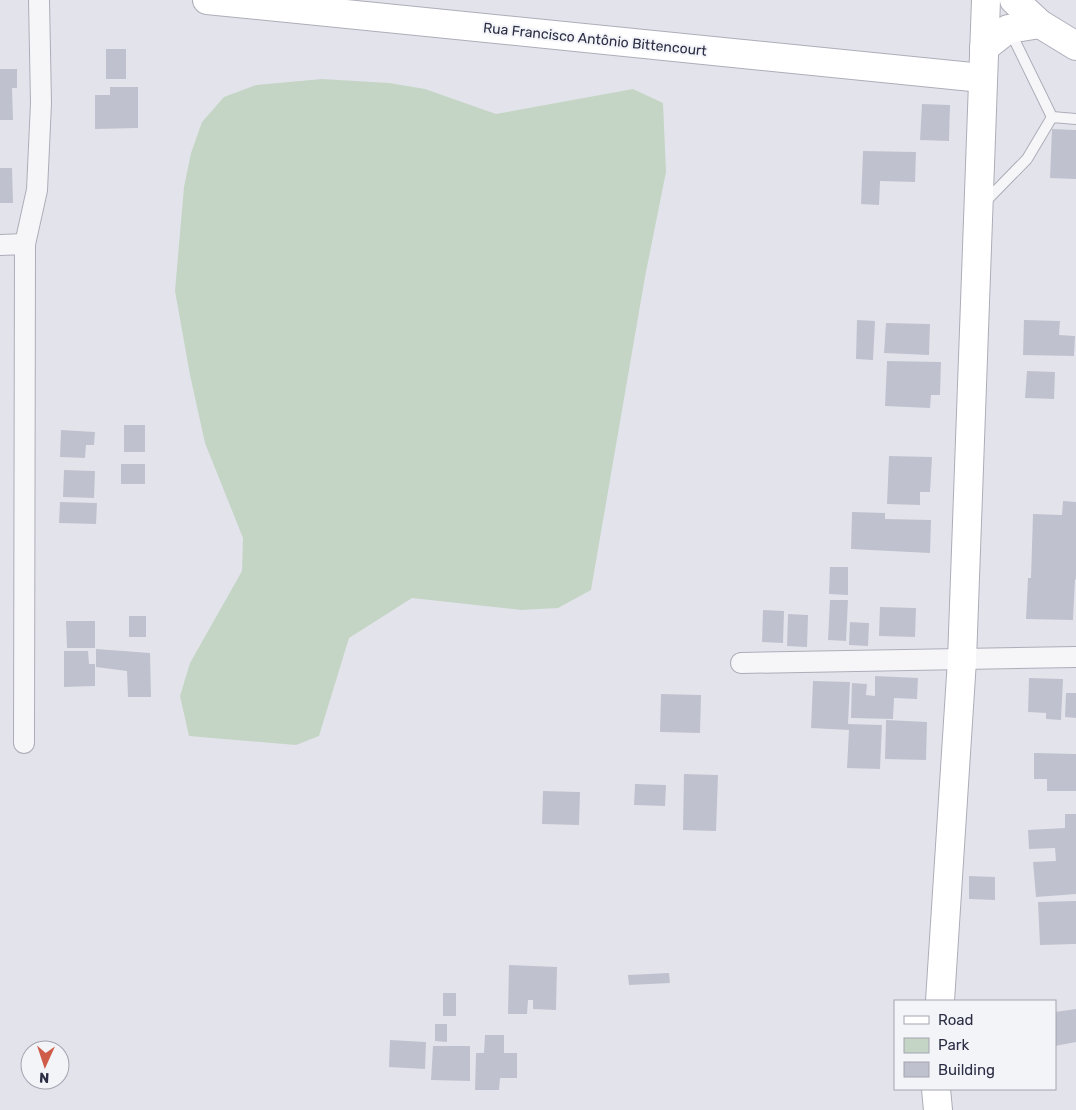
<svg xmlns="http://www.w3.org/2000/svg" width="1076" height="1110" viewBox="0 0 1076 1110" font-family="Rubik,sans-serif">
<rect width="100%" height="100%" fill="#e3e4eb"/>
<!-- green -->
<path fill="#c4d5c5" d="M322,79L389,83L425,89L496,114L633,89L663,103L666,172L645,277L591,590L558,608L521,610L412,598L349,638L319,736L296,745L189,736L180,696L190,663L242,571L243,538L205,443L190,375L175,291L184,187L191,153L202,122L224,97L256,85Z"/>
<!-- building -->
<g fill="#c0c1ce">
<rect x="106" y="49" width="20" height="30"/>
<path d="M0,69H17V88H12L13,120H0Z"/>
<path d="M110,87H138V128L95,129V95H110Z"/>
<path d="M922,104L950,105L949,141L920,140Z"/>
<path d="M1052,129L1076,130V179L1050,178Z"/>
<path d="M863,151L916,152L915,182L880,181L879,205L861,204Z"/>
<path d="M0,168H12L13,203H0Z"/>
<path d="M857,320L875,321L873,360L856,359Z"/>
<path d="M1024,320L1060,321L1059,335L1075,336L1074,356L1023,355Z"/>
<path d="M886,323L930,324L929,355L884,353Z"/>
<path d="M887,361L941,362L940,395H931L930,408L885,406Z"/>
<path d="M1027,371L1055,372L1054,399L1025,398Z"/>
<rect x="124" y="425" width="21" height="27"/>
<path d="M61,430L95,432L94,445H86L85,458L60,457Z"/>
<path d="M889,456L932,457L930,492H920V505L887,504Z"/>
<rect x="121" y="464" width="24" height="20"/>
<path d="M64,470L95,471L94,498L63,497Z"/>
<path d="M1063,501L1076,502V580L1075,579L1073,620L1026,619L1028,578H1031L1033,514L1062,515Z"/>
<path d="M60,502L97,503L96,524L59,523Z"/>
<path d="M852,512L885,513V519L931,520L930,553L851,549Z"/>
<path d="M830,567H848V595L829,594Z"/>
<path d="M830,600H848L846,641L828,640Z"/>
<path d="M880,607L916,608L915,637L879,636Z"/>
<path d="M763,610L784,611L783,643L762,642Z"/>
<path d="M788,614L808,615L807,647L787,646Z"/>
<rect x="129" y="616" width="17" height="21"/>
<path d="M66,621H95V648H67Z"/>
<path d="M850,622L869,623L868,646L849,645Z"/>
<path d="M96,649L150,653L151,697H128L127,671L96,667Z"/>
<path d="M64,651H88L89,664H95V686L64,687Z"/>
<path d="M875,676L918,678L917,699L894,698L893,719L851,718L852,683L867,684L866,695L875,696Z"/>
<path d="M1029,678L1063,679L1061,720L1046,719V713L1028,712Z"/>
<path d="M813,681L850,682L848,724L882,725L880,769L847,768L849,730L811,728Z"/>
<path d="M1066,693H1076V718L1065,717Z"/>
<path d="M661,694L701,695L700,733L660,732Z"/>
<path d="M886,720L927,722L926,760L885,759Z"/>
<path d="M1034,753L1076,754V791H1047V779H1034Z"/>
<path d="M684,774L718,775L716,831L683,830Z"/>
<path d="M635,784L666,785L665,806L634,805Z"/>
<path d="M543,791L580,792L579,825L542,824Z"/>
<path d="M1065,814H1076V894L1036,897L1033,862L1056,861L1055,848L1029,849L1028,830L1065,828Z"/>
<path d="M969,876L995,877V900L969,899Z"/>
<path d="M1076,901V944L1040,945L1038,902Z"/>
<path d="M509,965L557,967L556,1010L533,1009V1000H528L527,1014H508Z"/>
<path d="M669,973L670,983L629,985L628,975Z"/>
<rect x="443" y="993" width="13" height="23"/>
<path d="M1076,1009V1042L1055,1046V1012Z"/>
<path d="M435,1024H447V1042L435,1041Z"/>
<path d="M485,1035H504V1053H517V1078H500L499,1090H475L476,1053H484Z"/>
<path d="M390,1040L426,1042L425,1069L389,1067Z"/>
<path d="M433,1046H470V1081L431,1080Z"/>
</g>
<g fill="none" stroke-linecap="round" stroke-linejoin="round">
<defs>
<g id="lane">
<path d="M1009,29L1052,117"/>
<path d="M984,203L1027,159L1052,117L1076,119"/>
</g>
<g id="street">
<path d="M0,245L25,244"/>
<path d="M741,663L1076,657"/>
<path d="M24,743L25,244L37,190L41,103L39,0"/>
</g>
<g id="secondary">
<path d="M207,0L982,78"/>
<path d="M1014,0L1040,24L1076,46"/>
<path d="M984,48L1008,29L1040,24"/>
<path d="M940,1001L962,660L986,0"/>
<path d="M936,1089L938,1110"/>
</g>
</defs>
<!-- lane casing -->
<use href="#lane" stroke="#acadb9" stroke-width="12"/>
<!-- street casing -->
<use href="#street" stroke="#acadb9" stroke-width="22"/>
<!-- secondary casing -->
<use href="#secondary" stroke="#acadb9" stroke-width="30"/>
<!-- lane -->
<use href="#lane" stroke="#f6f6f9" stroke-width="10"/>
<!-- street -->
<use href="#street" stroke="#f6f6f9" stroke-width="20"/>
<!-- secondary -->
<use href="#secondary" stroke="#fff" stroke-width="28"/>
</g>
<g text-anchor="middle" stroke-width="4" stroke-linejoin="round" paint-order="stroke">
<!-- street labels -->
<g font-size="14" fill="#2b2d44" stroke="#f3f4f8">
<text transform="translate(595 39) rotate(6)" y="5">Rua Francisco Antônio Bittencourt</text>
</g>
</g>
<!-- legend -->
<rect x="894" y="1000" width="162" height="90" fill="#f3f4f8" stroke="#a3a4b0"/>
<rect x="904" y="1016" width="25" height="8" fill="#ffffff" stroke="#a3a4b0"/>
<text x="938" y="1025" font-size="15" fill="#2b2d44">Road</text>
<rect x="904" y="1038" width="25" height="15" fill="#c4d5c5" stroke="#a3a4b0"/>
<text x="938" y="1050" font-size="15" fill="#2b2d44">Park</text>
<rect x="904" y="1062" width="25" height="15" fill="#c0c1ce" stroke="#a3a4b0"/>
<text x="938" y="1075" font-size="15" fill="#2b2d44">Building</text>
<!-- north arrow -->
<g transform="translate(45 1065) rotate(183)"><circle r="24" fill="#f3f4f8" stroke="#a3a4b0"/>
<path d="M0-4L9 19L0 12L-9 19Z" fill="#cf5b49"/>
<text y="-8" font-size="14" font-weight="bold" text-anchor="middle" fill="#2b2d44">N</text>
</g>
</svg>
